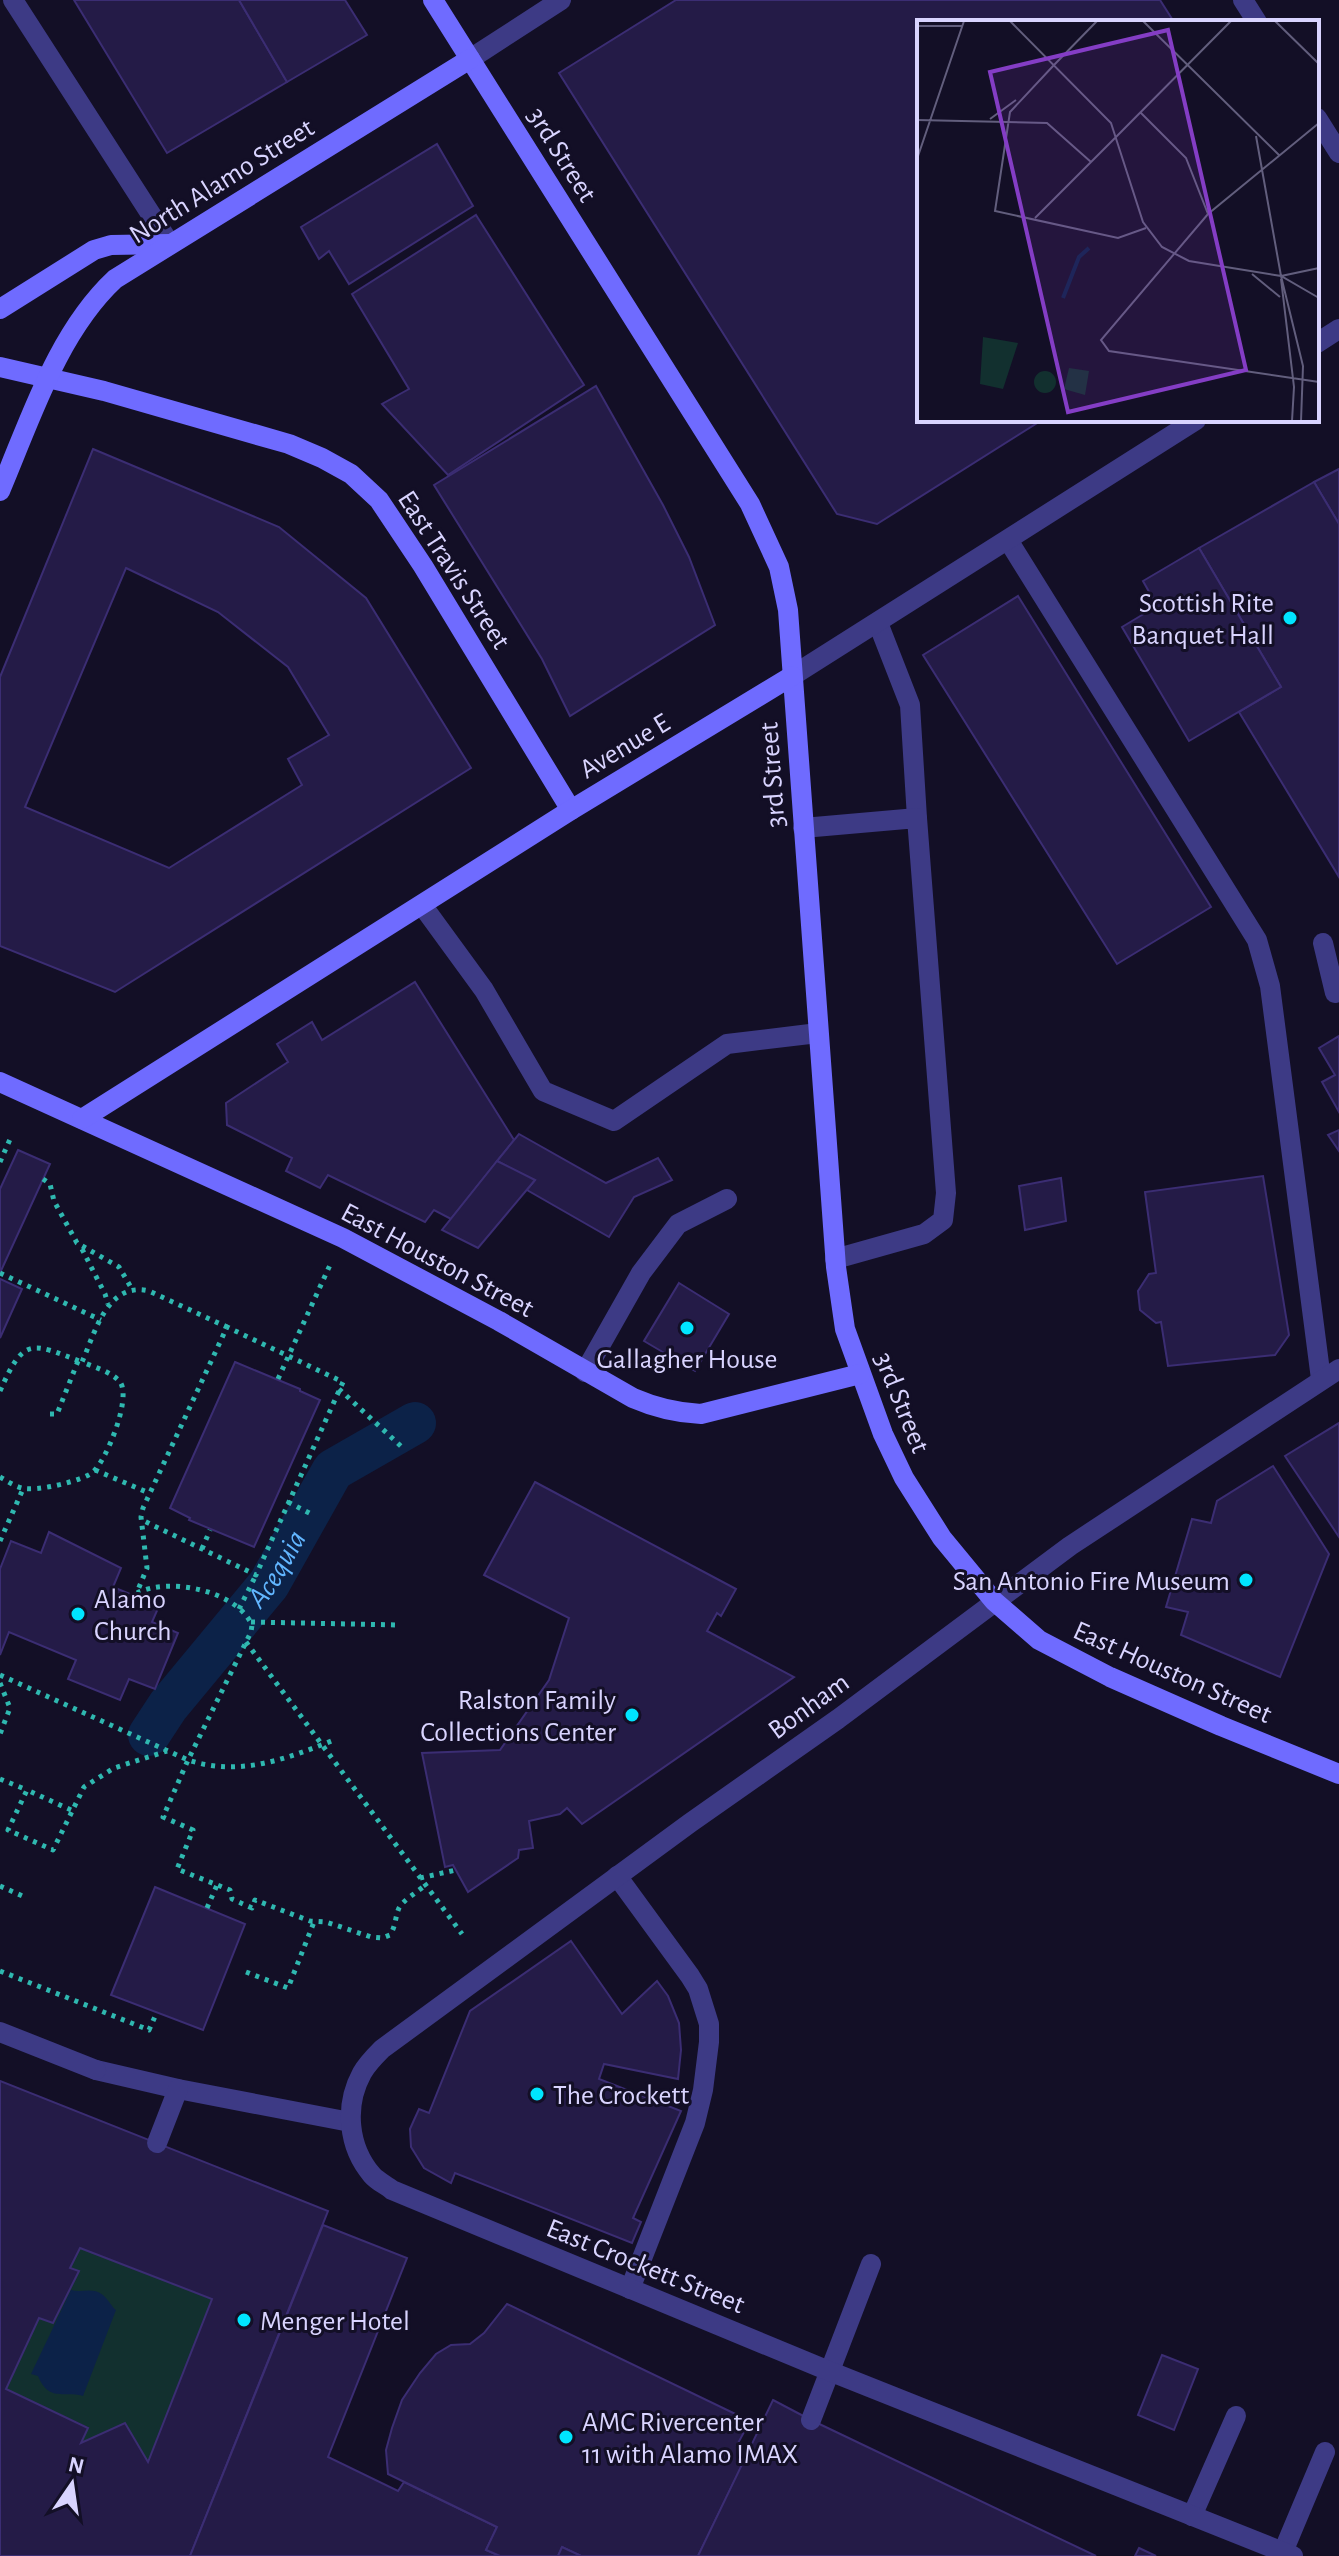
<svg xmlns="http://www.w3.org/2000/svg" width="1339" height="2556" viewBox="0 0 1339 2556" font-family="'Alegreya Sans',sans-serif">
<rect width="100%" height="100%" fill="#130f26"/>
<!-- green -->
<path fill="#12302f" d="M80,2248L212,2299L148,2462L125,2424L81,2443L88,2427L6,2389L39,2318L53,2322L78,2272L70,2268Z"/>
<!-- water -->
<path fill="#0c2248" d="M71,2290C82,2293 93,2287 103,2295C109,2300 111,2306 116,2310L83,2396C65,2390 49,2403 38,2376L31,2374Z"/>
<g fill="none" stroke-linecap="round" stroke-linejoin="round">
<!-- canal -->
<path stroke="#0c2248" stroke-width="42" id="s1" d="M149,1735L168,1706L269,1584L333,1470L415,1423"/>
</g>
<!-- building -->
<g fill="#241b47" stroke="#3b2d73" stroke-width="2" fill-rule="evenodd">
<path d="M74,0H239L287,82L167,153Z"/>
<path d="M239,0H345L367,35L287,82Z"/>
<path d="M676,0H1160L1174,22H919V420H1042L877,524L837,514L559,73Z"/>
<path d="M437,144L473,206L349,284L329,251L319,259L301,227Z"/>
<path d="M476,215L584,385L448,475L382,404L409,389L352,294Z"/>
<path d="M596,386L663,505L689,557L715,625L570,716L542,659L434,485Z"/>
<path d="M93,449L279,527L366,598L471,768L115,992L0,946V677ZM126,568L218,612L288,667L329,735L288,759L302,785L169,868L25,807Z"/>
<path d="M1339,469V524L1314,482Z"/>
<path d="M1314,482L1339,524V877L1239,712L1281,687L1199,548Z"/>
<path d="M1199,548L1281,687L1189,741L1122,627L1157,606L1143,581Z"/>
<path d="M1018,596L1211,907L1117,964L923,655Z"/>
<path d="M415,982L514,1140L451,1219L434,1210L425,1222L328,1175L320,1188L286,1171L292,1158L227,1125L226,1103L288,1062L277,1044L312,1022L322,1040Z"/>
<path d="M1339,1036V1112L1322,1082L1335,1075L1319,1048Z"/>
<path d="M1339,1130V1151L1328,1135Z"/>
<path d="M519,1134L606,1183L658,1158L672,1180L634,1197L609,1237L527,1190L535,1180L497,1161Z"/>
<path d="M18,1150L50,1164L0,1273V1189Z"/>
<path d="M497,1161L535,1180L478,1248L442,1230Z"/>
<path d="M1263,1176L1289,1335L1275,1355L1168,1366L1161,1322L1156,1323L1140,1310L1138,1291L1149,1274L1156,1273L1145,1192Z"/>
<path d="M1061,1178L1066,1221L1025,1230L1019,1186Z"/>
<path d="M0,1279L22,1289L0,1338Z"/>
<path d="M679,1283L729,1314L695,1371L644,1341Z"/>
<path d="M235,1362L300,1389V1391L320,1400L254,1547L189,1520L190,1518L170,1508Z"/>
<path d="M1339,1423V1537L1285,1456Z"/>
<path d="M1273,1466L1329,1554L1280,1677L1181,1635L1188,1612L1166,1607L1192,1519L1211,1523L1217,1501Z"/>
<path d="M535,1482L736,1589L721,1616L717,1613L707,1631L794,1677L582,1824L567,1808L560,1814L529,1821L533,1848L519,1850L518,1858L468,1892L453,1865L445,1867L422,1753L500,1750L549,1680L569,1618L484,1575Z"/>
<path d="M49,1532L121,1568L113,1587L159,1606L152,1622L178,1633L155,1689L129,1679L120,1700L68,1679L76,1660L9,1632L0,1655V1569L11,1541L41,1553Z"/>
<path d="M155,1887L245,1924L203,2030L111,1995Z"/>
<path d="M571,1941L622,2014L657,1981L668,1996L679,2023L681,2050L678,2079L604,2064L599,2079L681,2111L633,2218L641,2222L632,2243L455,2173L451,2183L424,2168L411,2147L410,2129L414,2120L419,2109L429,2113L470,2011Z"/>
<path d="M0,2081L328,2211L190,2556H0ZM80,2248L212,2299L148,2462L125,2423L81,2443L88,2428L6,2389L39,2318L53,2323L79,2271L70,2268Z"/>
<path d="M323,2225L407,2258L328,2457L398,2491L404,2482L497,2527L486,2550L500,2556H190Z"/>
<path d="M507,2304L750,2421L737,2445L749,2451L698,2556H581L562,2547L558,2556H500L486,2550L497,2527L388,2474L386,2450L392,2428L402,2400L420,2373L436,2354L451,2345L470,2344L484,2333Z"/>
<path d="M1162,2355L1198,2369L1174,2430L1138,2415Z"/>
<path d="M773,2400L811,2420L1096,2556H698Z"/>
<path d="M562,2547L581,2556H558Z"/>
<path d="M1139,2548L1156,2556H1135Z"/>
</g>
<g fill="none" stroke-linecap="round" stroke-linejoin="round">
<!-- path -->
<g stroke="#2fb8b0" stroke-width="5" stroke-dasharray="4 6" stroke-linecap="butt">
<path d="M0,1162L11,1137"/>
<path d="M43,1179L50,1184L54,1201L77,1243L119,1267L132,1289"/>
<path d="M82,1249L105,1294L108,1304"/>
<path d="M0,1273L101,1320"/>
<path d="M278,1379L330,1265"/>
<path d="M339,1389L404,1449"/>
<path d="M0,1391C24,1337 30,1342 82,1362"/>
<path d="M50,1414H57L78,1361"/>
<path d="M95,1470L149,1493"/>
<path d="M0,1477C7,1481 14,1486 22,1488C35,1492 83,1481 93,1472C106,1461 132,1398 120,1382C112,1372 94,1367 82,1362C95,1333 107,1281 149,1291L227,1327"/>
<path d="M288,1502L313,1515"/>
<path d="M0,1541L23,1489"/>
<path d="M202,1549L210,1530"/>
<path d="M137,1593C169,1577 236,1590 252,1625L251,1632L188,1760L163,1817L193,1830L177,1869L230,1890L232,1899L252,1908L255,1900L310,1921L326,1922L371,1937L382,1938L390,1935C396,1926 395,1917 399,1908C403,1900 418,1892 425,1885"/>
<path d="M135,1597L147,1568L141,1517L143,1508L227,1327L343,1382L256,1575L142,1520"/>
<path d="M239,1609L256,1575"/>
<path d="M251,1622L400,1625"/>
<path d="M246,1642L462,1934"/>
<path d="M0,1675L188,1760C240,1777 286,1759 334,1740"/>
<path d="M0,1683L10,1708L0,1734"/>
<path d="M0,1779L27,1790"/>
<path d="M71,1810L27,1790L8,1830L53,1850L84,1787L114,1768L167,1751"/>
<path d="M420,1878L456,1870"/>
<path d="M0,1886L27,1898"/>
<path d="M207,1908L217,1885"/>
<path d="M0,1971L149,2030L157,2012"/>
<path d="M246,1972L288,1988L314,1922"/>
</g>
<!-- service -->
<g stroke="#3d3a85" stroke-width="20">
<path d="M13,0L170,244"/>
<path d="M878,623L910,705L917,818"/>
<path d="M803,828L917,818L946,1193L943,1220L924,1234L835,1259"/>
<path d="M422,905L484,990L543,1091L614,1121L727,1044L818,1033"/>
<path d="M1323,943L1335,993L1339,990"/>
<path d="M585,1372L641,1273L678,1224L727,1199"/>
<path d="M617,1876L690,1976L698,1989L709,2024V2042L703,2090L695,2123L630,2289"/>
<path d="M96,2070L178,2089L350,2122"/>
<path d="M157,2143L178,2089"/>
<path d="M811,2420L871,2264"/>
<path d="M1192,2516L1236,2416"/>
<path d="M1283,2552L1325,2452"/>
</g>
<!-- pedestrian -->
<path stroke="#3d3a85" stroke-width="20" d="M0,2032L96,2070"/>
<!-- minor -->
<g stroke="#3d3a85" stroke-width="20">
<path d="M1243,0L1257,22"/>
<path d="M1317,118L1339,153"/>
<path d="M1008,540L1257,940L1270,986L1321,1379"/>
</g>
<!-- tertiary -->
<g stroke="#3d3a85" stroke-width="20">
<path d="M470,59L561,0"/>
<path d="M1317,343L1339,329"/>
<path d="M792,676L1196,420"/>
<path d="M1293,2556L829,2371L392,2190C386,2185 377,2181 372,2175C348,2147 344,2106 362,2073C367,2064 375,2056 382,2049L690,1823L838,1719L1070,1546L1339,1369"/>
</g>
<!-- secondary -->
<g stroke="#6f6bff" stroke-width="20">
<path d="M433,0L750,504L779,567L788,610L836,1267L845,1329L883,1434L904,1478L942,1538L994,1601L1039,1640L1110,1677L1221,1726L1339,1774"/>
<path d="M0,309L94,250L111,245L170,244"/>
<path d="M0,367L104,391L289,444L322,458L351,474L379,500L423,566L571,810"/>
<path d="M0,491C30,421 57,333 115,279L470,59"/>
<path d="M0,1082L343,1238L499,1321L633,1398C656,1408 677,1413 701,1414L860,1374"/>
<path d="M82,1119L571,810L792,676"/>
</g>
</g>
<!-- markers -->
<g fill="#00e5ff" stroke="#130f26" stroke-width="3">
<circle cx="1290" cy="618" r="8"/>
<circle cx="687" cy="1328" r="8"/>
<circle cx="1246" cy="1580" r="8"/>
<circle cx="78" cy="1614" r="8"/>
<circle cx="632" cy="1715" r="8"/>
<circle cx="537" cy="2094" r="8"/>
<circle cx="244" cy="2320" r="8"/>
<circle cx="566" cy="2437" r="8"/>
</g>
<g text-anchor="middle" stroke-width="6" stroke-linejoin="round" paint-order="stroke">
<!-- street labels -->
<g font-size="28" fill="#d9d4ff" stroke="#130f26">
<text transform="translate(563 154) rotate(58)" y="10">3rd Street</text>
<text transform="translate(221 180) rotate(-32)" y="10">North Alamo Street</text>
<text transform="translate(455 569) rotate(57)" y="10">East Travis Street</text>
<text transform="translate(624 745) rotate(-31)" y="10">Avenue E</text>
<text transform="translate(771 775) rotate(-94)" y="10">3rd Street</text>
<text transform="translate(438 1259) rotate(28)" y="10">East Houston Street</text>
<text transform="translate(903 1402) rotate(68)" y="10">3rd Street</text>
<text transform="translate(1173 1671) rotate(24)" y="10">East Houston Street</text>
<text transform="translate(808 1705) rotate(-36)" y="10">Bonham</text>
<text transform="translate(646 2265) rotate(22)" y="10">East Crockett Street</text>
</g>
<!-- poi labels -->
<g font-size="28" fill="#d9d4ff" stroke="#130f26" text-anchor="start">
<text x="1274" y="612" text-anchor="end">Scottish Rite<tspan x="1274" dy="32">Banquet Hall</tspan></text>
<text x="687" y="1368" text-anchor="middle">Gallagher House</text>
<text x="1230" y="1590" text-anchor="end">San Antonio Fire Museum</text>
<text x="94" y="1608">Alamo<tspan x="94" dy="32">Church</tspan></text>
<text x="616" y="1709" text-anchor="end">Ralston Family<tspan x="616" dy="32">Collections Center</tspan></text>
<text x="553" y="2104">The Crockett</text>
<text x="260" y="2330">Menger Hotel</text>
<text x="582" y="2431">AMC Rivercenter<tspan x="582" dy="32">11 with Alamo IMAX</tspan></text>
</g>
<!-- water labels -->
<g font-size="30" font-style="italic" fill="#62b6ff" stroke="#130f26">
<text dy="10" stroke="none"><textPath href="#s1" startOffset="210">Acequia</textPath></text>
</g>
</g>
<!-- overview -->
<g transform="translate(917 20)">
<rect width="402" height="402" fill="#130f26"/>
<path d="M66,317L101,323L86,369L63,364ZM152,348L172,351L168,375L147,369ZM117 362a11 11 0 1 1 22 0a11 11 0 1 1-22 0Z" fill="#12302f"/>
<path fill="none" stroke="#0c2248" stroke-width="4" d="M146,278L162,237L172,228"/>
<path fill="none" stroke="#625e7d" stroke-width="2" d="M93,1L194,103L226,202L245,227L272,241L364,256L402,278M226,1L363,136M358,1L402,44M0,6H45M137,45L180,1M137,45L93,92L78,191L201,218L229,208M223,92L269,138L291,194M73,99L99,80M0,100L130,103L174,142M402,103L291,194L184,320L192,331L402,362M339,116L364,256L402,248M199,117L314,1M0,139L47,1M118,198L199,117M335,254L363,277M364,256L386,346L384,401M364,259L377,367L375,401"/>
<path fill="#843dc5" fill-opacity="0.15" stroke="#843dc5" stroke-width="4" d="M251,10L329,350L151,392L73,52Z"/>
<rect width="402" height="402" fill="none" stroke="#d9d4ff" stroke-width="4"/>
</g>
<!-- north arrow -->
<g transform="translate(72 2484) rotate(13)" stroke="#130f26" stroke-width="6" paint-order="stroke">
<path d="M0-6L14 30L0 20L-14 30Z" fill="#d9d4ff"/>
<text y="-12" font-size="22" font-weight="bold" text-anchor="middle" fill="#d9d4ff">N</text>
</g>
</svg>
